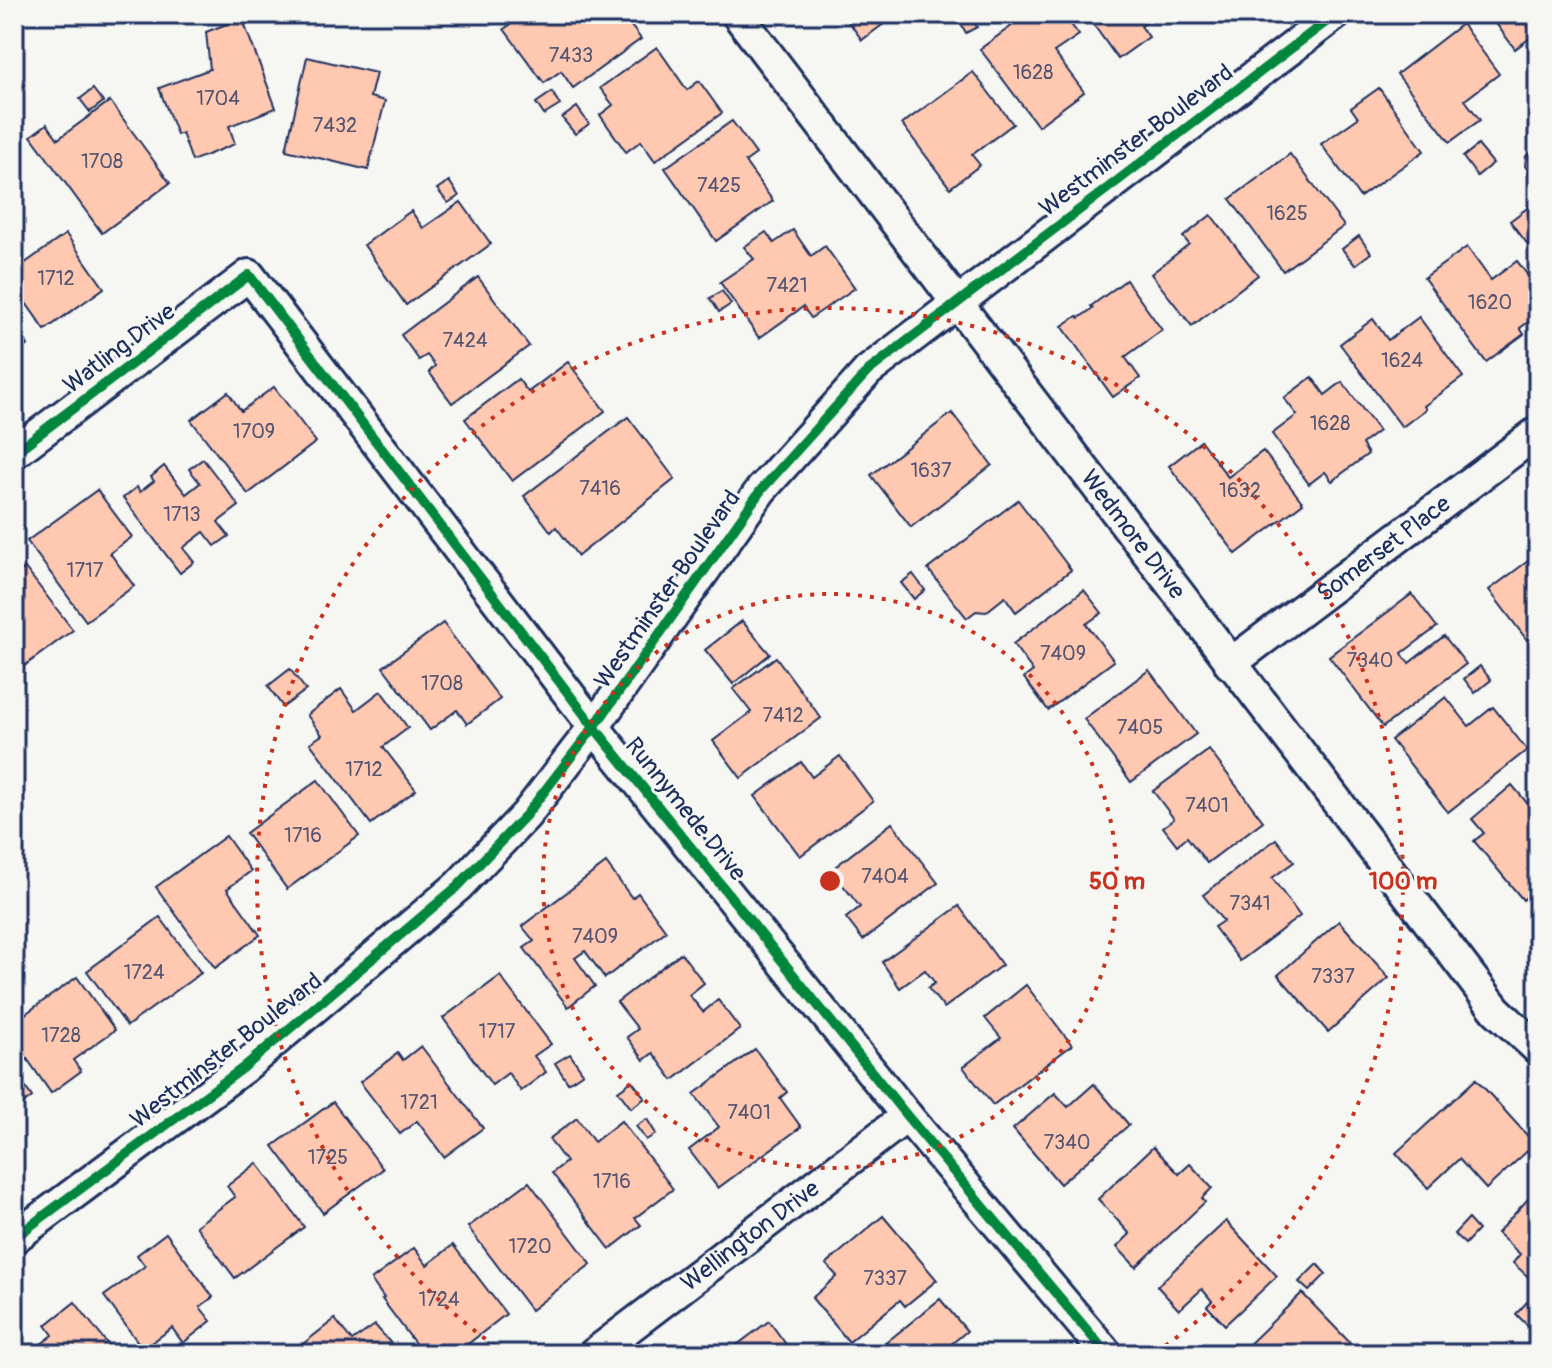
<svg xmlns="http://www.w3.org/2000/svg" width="1552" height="1368" viewBox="0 0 1552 1368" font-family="Pangolin,sans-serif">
<rect width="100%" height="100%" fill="#f6f6f2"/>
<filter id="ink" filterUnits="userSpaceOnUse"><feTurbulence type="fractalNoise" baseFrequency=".0125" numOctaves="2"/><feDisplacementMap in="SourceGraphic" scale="16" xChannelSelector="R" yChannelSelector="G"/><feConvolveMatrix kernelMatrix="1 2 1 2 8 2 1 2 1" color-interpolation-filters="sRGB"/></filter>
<g filter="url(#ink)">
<!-- building -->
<g fill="#ffc8b1" stroke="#1b2f5e" stroke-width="2">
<path d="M525,14H594L592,16L600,27L618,14H622L641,39L573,88L561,71L544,83L504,29Z"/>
<path d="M843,14H897L862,40Z"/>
<path d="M965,14H970L977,27L966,33L958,18Z"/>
<path d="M1028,14H1063L1079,35L1054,52L1084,92L1038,126L980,49Z"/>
<path d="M1086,14H1159L1141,26L1149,37L1118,59Z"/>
<path d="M1489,14H1538V48L1530,38L1515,49Z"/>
<path d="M242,18L276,108L229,126L235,144L192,161L182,133L177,135L159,88L210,69L206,32Z"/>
<path d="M1462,24L1499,74L1465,100L1480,120L1450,142L1397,74Z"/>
<path d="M657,47L687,90L699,81L722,113L655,161L641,141L626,152L600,115L613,105L600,88Z"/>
<path d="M307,57L376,73L370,97L385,101L368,170L286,150Z"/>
<path d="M973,72L1013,124L972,155L980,165L950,188L902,124Z"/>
<path d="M1379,88L1424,151L1360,197L1321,144L1358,118L1351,108Z"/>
<path d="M93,89L103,102L90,112L80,99Z"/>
<path d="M552,92L560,105L544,115L536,103Z"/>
<path d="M110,101L170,183L102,233L31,136L47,124L58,139Z"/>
<path d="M577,107L589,124L575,134L562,118Z"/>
<path d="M732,121L756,154L745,162L773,201L716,241L665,168Z"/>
<path d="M1478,145L1493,163L1477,176L1463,157Z"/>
<path d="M1538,147V174L1530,173L1525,166L1526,156Z"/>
<path d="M1290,154L1344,226L1283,271L1230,199Z"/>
<path d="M449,181L459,196L448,203L437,189Z"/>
<path d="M1538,200V258L1510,221Z"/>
<path d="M461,202L491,244L406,305L364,245L411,211L423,228Z"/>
<path d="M1211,215L1258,275L1192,326L1151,274L1189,244L1183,237Z"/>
<path d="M793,230L811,256L825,246L855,288L811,318L803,307L759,338L720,282L754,259L744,247L766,232L774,243Z"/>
<path d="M66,234L104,288L45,330L14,286V271Z"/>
<path d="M1359,236L1371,253L1355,265L1342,249Z"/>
<path d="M1467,247L1491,280L1517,261L1538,289V315L1520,328L1524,334L1486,362L1424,278Z"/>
<path d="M478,277L529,346L452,403L429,372L435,366L427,355L419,360L401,335Z"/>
<path d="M1126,280L1162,330L1125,357L1140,378L1113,397L1062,326L1077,316L1079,318L1093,308L1091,306Z"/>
<path d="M722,291L731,304L719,312L710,298Z"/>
<path d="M1419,317L1463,377L1424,406L1426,409L1402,427L1340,344L1373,319L1388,340Z"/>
<path d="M14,325L28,345L14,355Z"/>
<path d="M568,362L605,411L512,481L465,419L518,379L528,392Z"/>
<path d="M1312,377L1325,395L1342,382L1379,431L1362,444L1368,454L1332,481L1325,472L1309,484L1272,434L1297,415L1284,398Z"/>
<path d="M274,387L316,442L248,494L191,420L228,392L241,411Z"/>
<path d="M952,413L992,465L911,527L871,475Z"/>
<path d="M628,417L675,479L578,556L556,527L551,532L524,496Z"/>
<path d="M1201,441L1228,477L1263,451L1303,503L1236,554L1169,466Z"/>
<path d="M203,459L239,506L218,522L229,536L215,546L204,532L183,548L194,562L180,573L123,498L137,487L140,492L154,481L151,477L164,466L186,494L200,483L189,469Z"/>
<path d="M97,490L132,537L110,553L134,586L86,621L27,541Z"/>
<path d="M1018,500L1071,570L1016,612L1005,597L986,612L976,611L967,618L928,569Z"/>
<path d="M1532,558L1538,565V631L1527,640L1489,590Z"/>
<path d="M25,568L73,630L20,669L14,660V576Z"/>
<path d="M913,574L925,590L914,599L901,583Z"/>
<path d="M1084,590L1102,613L1086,624L1114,661L1048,710L1024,678L1033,671L1013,644Z"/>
<path d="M1412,594L1437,627L1402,653L1404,657L1409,663L1444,636L1466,664L1383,727L1329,656Z"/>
<path d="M742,621L770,654L733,684L705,650Z"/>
<path d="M443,623L500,699L467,724L457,710L430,730L383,667Z"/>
<path d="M776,657L821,718L741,778L713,741L751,712L733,689Z"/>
<path d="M1480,666L1491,680L1475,693L1464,679Z"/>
<path d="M290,669L306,690L283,707L268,686Z"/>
<path d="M1149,670L1196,734L1131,782L1084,719Z"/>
<path d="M341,689L356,710L381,691L408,728L383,747L416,790L371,824L310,743L322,735L307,715Z"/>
<path d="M1446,697L1469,726L1493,707L1527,750L1448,812L1391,740Z"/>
<path d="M1209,750L1263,821L1207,863L1187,837L1177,845L1163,827L1174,819L1153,791Z"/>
<path d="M840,756L873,801L800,856L755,796L801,762L812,777Z"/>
<path d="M318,780L359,836L287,889L246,833Z"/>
<path d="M1512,785L1538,816V887L1523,900L1474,841L1484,833L1472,819Z"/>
<path d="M892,823L938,883L863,940L846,918L860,907L831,870Z"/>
<path d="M226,836L251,871L227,889L260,935L215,968L156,887Z"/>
<path d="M1276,839L1294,862L1272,878L1300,916L1240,961L1214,927L1223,921L1203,895Z"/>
<path d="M606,863L632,898L638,893L666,931L605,978L585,951L575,958L595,986L568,1007L524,948L534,941L522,926Z"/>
<path d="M959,906L1002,965L944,1008L928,988L935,983L925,970L900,988L882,962Z"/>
<path d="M160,917L201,973L127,1026L87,971Z"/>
<path d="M1339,921L1389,978L1328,1032L1278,975Z"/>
<path d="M681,953L704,983L689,995L703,1012L718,1000L740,1029L673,1080L653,1053L644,1060L627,1037L638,1029L617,1002Z"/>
<path d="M500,976L551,1044L534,1056L546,1072L521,1091L508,1073L492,1085L443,1018Z"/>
<path d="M77,977L115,1030L73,1060L81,1071L51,1093L14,1040V1022Z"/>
<path d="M1026,985L1072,1045L993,1105L963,1067L1001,1038L985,1018Z"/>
<path d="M421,1046L483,1128L444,1157L417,1121L400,1134L360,1082L398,1053L403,1060Z"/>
<path d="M755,1049L787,1092L780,1098L801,1127L718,1188L689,1150L719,1127L694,1094Z"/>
<path d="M570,1054L583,1073L568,1083L555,1063Z"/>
<path d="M14,1071L32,1097L14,1111Z"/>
<path d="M1476,1079L1535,1144L1486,1189L1459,1159L1428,1188L1396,1153Z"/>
<path d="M632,1081L645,1098L631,1108L618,1091Z"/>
<path d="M1094,1084L1129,1125L1060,1184L1013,1129L1055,1093L1068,1107Z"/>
<path d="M333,1102L383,1169L323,1213L273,1146Z"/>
<path d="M577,1118L594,1142L621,1121L673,1189L635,1218L641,1225L610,1249L552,1173L566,1162L549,1139Z"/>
<path d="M647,1119L656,1134L646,1140L636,1126Z"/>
<path d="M1153,1147L1179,1174L1190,1164L1212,1188L1202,1198L1205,1202L1136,1267L1117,1247L1130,1234L1098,1199Z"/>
<path d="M257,1163L304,1227L235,1278L196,1226L235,1197L227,1186Z"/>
<path d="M529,1182L591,1264L531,1310L468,1227Z"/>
<path d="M1538,1188V1286L1513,1263L1520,1254L1497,1233Z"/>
<path d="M883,1216L937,1280L905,1306L900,1300L849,1342L812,1298L837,1276L826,1264Z"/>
<path d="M1468,1219L1478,1230L1465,1244L1454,1234Z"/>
<path d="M1226,1221L1277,1276L1225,1325L1207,1306L1212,1301L1202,1289L1179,1310L1157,1286Z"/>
<path d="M166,1233L213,1297L200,1307L211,1321L183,1343L172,1328L143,1349L104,1296L145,1266L137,1255Z"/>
<path d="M453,1245L506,1314L468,1344L474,1352L470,1354H423L382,1299L384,1298L371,1280L414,1248L427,1265Z"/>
<path d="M1317,1264L1326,1274L1309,1291L1299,1282Z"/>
<path d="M1302,1293L1355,1348L1348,1354H1239Z"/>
<path d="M940,1299L967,1331L948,1347L953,1354H872Z"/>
<path d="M75,1302L115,1354H28L53,1335L46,1325Z"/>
<path d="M1527,1302L1538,1314L1527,1325L1516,1314Z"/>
<path d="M335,1319L352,1341L375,1325L400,1354H290Z"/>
<path d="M769,1321L793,1354H725Z"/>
</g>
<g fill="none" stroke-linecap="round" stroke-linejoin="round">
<defs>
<g id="street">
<path id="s1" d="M737,14L1496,1010L1538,1049"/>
<path d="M14,453L249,275L594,727L907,1116L1107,1354"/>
<path id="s2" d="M1230,664L1538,432"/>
<path d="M14,1238L243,1068L458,886L526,815L594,727L761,490L868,371L1336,14"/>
<path id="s3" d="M594,1354L907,1116"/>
</g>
</defs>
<!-- street casing -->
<use href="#street" stroke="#1b2f5e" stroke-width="36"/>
<!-- street -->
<use href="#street" stroke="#f6f6f2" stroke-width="30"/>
<defs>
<g id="cycleway">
<path d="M14,453L249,275L594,727L907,1116L1107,1354"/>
<path d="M14,1238L243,1068L458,886L526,815L594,727L761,490L868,371L1336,14"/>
</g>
</defs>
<!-- cycleway casing -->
<use href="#cycleway" stroke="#f6f6f2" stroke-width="15"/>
<!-- cycleway -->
<use href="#cycleway" stroke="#00873e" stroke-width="10"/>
</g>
</g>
<!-- distance rings -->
<g fill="none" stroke="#c8321e" stroke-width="4" stroke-dasharray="4 8">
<circle cx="830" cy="881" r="287"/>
<path d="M505 1353A573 573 0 1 1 1155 1353"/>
</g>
<g text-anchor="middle" stroke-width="6" stroke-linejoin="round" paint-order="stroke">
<!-- number labels -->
<g font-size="20" fill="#545573">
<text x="571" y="62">7433</text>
<text x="1033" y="79">1628</text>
<text x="218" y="105">1704</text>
<text x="335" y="132">7432</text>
<text x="102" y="168">1708</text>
<text x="719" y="192">7425</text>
<text x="1287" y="220">1625</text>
<text x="56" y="285">1712</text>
<text x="787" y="292">7421</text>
<text x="1490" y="309">1620</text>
<text x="465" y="347">7424</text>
<text x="1402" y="367">1624</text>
<text x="1330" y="430">1628</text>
<text x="254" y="438">1709</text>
<text x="931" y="477">1637</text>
<text x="600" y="495">7416</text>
<text x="1240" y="497">1632</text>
<text x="182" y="521">1713</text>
<text x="85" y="577">1717</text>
<text x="1063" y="660">7409</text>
<text x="1370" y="667">7340</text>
<text x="442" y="690">1708</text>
<text x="783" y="722">7412</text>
<text x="1140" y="734">7405</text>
<text x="364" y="776">1712</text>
<text x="1207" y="812">7401</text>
<text x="303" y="842">1716</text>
<text x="885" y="883">7404</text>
<text x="1250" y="910">7341</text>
<text x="595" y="943">7409</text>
<text x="144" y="979">1724</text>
<text x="1333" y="983">7337</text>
<text x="497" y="1038">1717</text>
<text x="61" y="1042">1728</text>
<text x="419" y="1109">1721</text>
<text x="749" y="1119">7401</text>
<text x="1067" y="1149">7340</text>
<text x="328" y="1164">1725</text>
<text x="612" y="1188">1716</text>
<text x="530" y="1253">1720</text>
<text x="885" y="1285">7337</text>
<text x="439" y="1306">1724</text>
</g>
<!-- street labels -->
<g font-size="24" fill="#1b2f5e" stroke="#f6f6f2">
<text transform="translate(1136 140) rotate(-37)" y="8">Westminster Boulevard</text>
<text transform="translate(119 348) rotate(-37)" y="8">Watling Drive</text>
<text dy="8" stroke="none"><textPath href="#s1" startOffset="654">Wedmore Drive</textPath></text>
<text dy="8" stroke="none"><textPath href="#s2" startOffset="192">Somerset Place</textPath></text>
<text transform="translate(667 589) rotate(-55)" y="8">Westminster Boulevard</text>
<text transform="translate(686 809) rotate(51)" y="8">Runnymede Drive</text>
<text transform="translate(226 1050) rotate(-38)" y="8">Westminster Boulevard</text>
<text dy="8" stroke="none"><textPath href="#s3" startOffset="196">Wellington Drive</textPath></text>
</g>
</g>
<circle cx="830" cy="881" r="12" fill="#c8321e" stroke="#f6f6f2" stroke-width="4"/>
<g font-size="24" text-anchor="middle" font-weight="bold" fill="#c8321e" stroke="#f6f6f2" stroke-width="6" stroke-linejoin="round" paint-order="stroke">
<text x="1117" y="889">50 m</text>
<text x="1403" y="889">100 m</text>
</g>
<!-- margin -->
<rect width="1552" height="1368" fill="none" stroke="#f6f6f2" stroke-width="48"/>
<rect x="24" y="24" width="1504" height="1320" fill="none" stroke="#1b2f5e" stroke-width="3" filter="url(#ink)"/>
</svg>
